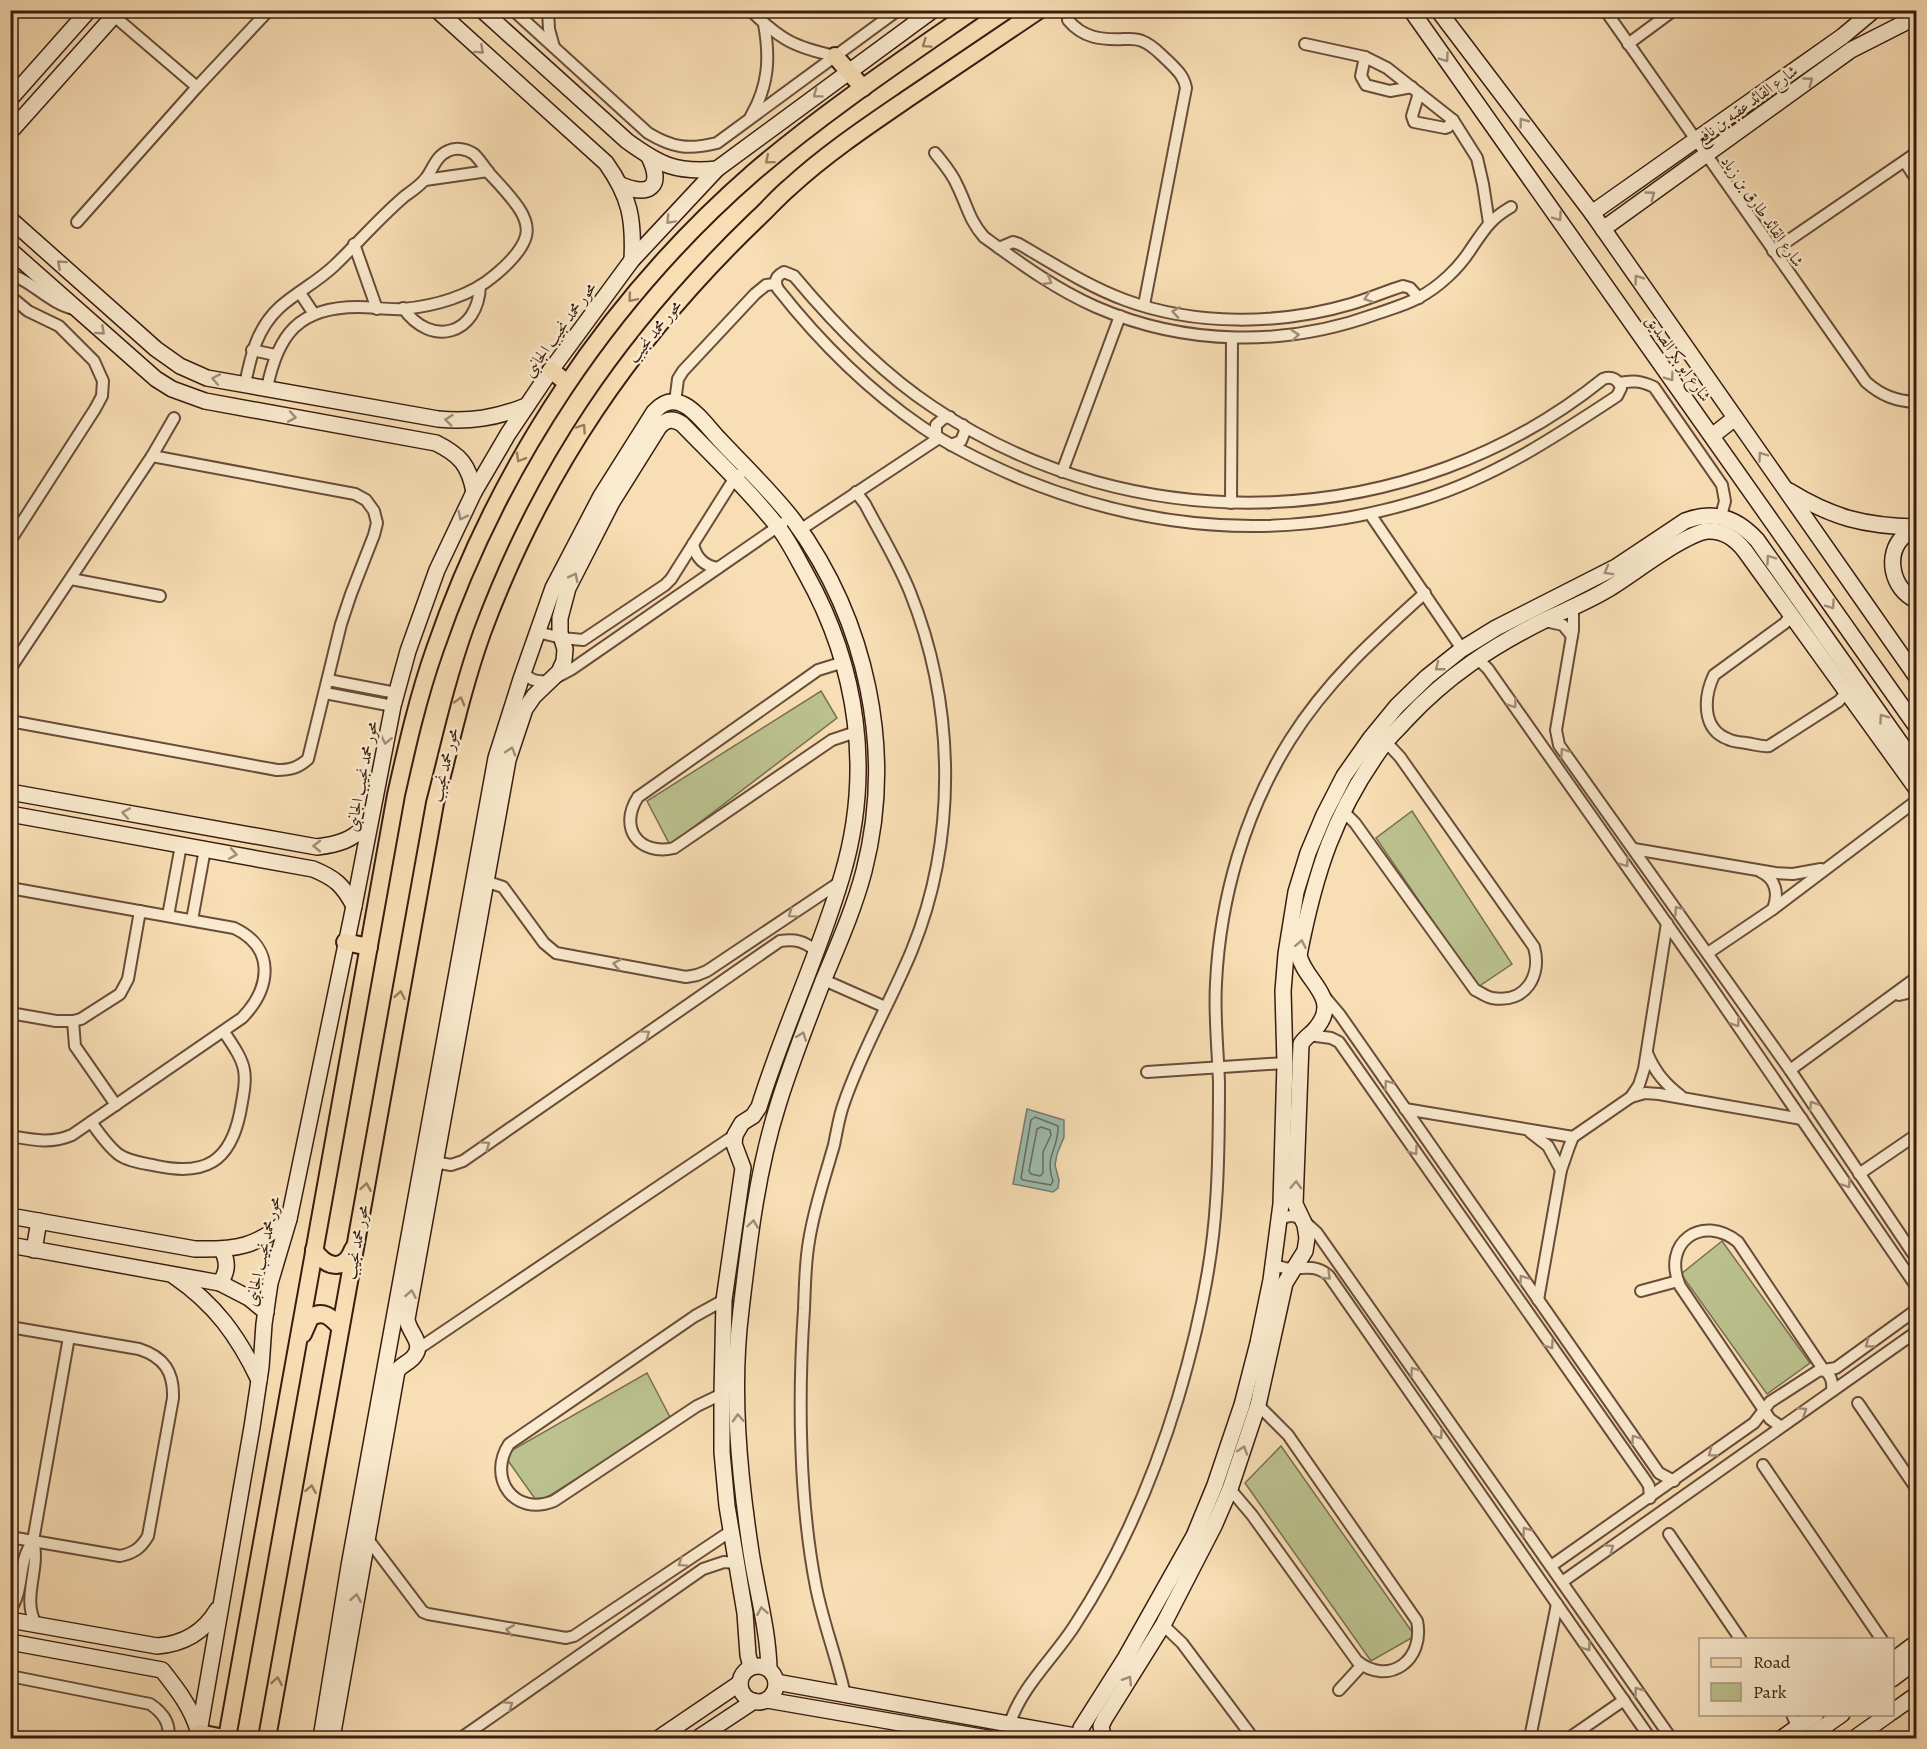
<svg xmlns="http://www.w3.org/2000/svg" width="1927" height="1749" viewBox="0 0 1927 1749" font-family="Alegreya,Amiri,serif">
<rect width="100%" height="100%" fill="#f8deb4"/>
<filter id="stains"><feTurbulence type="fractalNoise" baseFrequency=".00333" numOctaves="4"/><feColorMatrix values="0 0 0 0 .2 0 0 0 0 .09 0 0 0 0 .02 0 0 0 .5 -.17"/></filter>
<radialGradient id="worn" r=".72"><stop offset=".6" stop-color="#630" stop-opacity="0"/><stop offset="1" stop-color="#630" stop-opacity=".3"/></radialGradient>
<!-- green -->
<g fill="#bbc28f" stroke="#7a6f50" stroke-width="1.5">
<path d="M821,691L837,718L670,845L647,801Z"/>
<path d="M1412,811L1512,964L1478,987L1376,838Z"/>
<path d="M1722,1241L1810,1363L1767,1394L1681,1274Z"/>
<path d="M647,1373L671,1419L538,1503L504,1455Z"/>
<path d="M1281,1446L1415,1636L1371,1661L1245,1483Z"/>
</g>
<!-- water -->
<path fill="#9dbcaf" stroke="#757c70" stroke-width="1.5" d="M1027,1109L1064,1120V1137L1057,1154L1055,1165L1059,1180L1058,1188L1053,1192L1013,1184Z"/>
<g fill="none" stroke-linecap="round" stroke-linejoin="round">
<!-- shore -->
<g stroke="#6b6c60" stroke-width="1.5">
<path d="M1035,1117L1058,1126C1059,1149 1044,1155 1053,1181L1051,1185L1023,1180L1021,1178L1031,1120Z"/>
<path d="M1041,1127L1050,1130L1051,1135L1043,1152V1173L1040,1176L1031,1174L1029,1171L1037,1129Z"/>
</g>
<defs>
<g id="street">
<path d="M513,10L648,133C673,148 688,150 717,143L898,10"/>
<path d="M548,10L549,29L554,47"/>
<path d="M750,10C781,40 794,47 835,56"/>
<path d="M1605,10L1866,382C1882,396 1896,401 1916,402"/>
<path d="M114,16L197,87"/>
<path d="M1068,20C1083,38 1101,40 1124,39C1130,39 1136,38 1142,41C1153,45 1160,54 1168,61C1177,70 1184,76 1186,88L1144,305"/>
<path d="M1305,44L1365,57L1387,68L1453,120L1477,158L1483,184L1489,223"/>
<path d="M1628,44L1674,10"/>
<path d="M1365,57L1361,76L1366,85L1390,91L1412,87"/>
<path d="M1419,93L1412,116L1414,122L1445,128L1448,127L1453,120"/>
<path d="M751,116C769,85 770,57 764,24"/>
<path d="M935,153C943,163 952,173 957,185C967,205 969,220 984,237C1020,263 1055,289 1096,307C1186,346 1285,347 1376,314C1390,309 1405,305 1418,298C1439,287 1459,268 1471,249C1484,230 1490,219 1511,207"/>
<path d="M1905,162L1916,179"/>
<path d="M425,180L488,171"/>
<path d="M77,222L197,87L269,10"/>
<path d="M354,244L377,309"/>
<path d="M999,248L1013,242L1019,244C1054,264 1087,286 1125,300C1195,326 1280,325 1351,304C1369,299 1386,291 1403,286L1410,288L1419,298"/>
<path d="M1773,251L1916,153"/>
<path d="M784,272L794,276C835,325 880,372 933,407C1136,544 1412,533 1603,379C1612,376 1618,379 1621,388L1617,396C1555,437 1493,478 1421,500C1286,542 1153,532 1022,479C987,464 953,448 922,427C867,389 819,341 778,289C774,281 776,276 784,272Z"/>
<path d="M10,276C27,276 50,305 75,309"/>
<path d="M300,293L314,314"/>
<path d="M10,296L28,311L59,326L94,361L103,381L102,396L95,409L10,541"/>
<path d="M403,308C431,348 478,335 480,286"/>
<path d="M252,350L275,355"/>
<path d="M1619,383C1633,380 1641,381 1654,387L1722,485L1725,501L1721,516"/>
<path d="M245,384C251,355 257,328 280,307C297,292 317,282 334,266C358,243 379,218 405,196C412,191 421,185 426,178C433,169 436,156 448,151C456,147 467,149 474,154C479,159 484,166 488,172C499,184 512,197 520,210C525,218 528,228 526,236C522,251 507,265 495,275C471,296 435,306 403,309C388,310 373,307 358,307C299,307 278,334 267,388"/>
<path d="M675,402L678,379L683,371L755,294L766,285L775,284"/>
<path d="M936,436V425L944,418L950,417"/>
<path d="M951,445L961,441L965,431L963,425"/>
<path d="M1062,472L1120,316"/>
<path d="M1231,503L1232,338"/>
<path d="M1370,514L1462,649"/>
<path d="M800,530L939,438"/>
<path d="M693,544C696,558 704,566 718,568"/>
<path d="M71,579L160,596"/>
<path d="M1573,607V630L1556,730L1559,745L1790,1070L1916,1258"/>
<path d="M1791,614L1785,623L1714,675C1704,696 1701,729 1728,739C1733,742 1740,742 1746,743C1754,744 1761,747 1769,746L1839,701L1847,691"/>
<path d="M1545,621L1563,625L1572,636"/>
<path d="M537,632L562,638L583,640L665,585L671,579L734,479L740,474"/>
<path d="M1477,658L1488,669L1703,975L1916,1286"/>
<path d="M844,662L818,670L638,797C618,828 639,856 674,848L832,740L856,732"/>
<path d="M10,669L152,456L174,418"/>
<path d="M523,673C540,689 554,679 572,669L783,523"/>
<path d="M328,680L396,693"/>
<path d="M325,693L393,706"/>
<path d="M10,721L277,770C290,770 298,768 308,759L341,624L351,594L374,535L377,523L374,511L366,500L355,494L152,456"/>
<path d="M1343,811L1355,823L1475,990C1480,992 1486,997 1492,998C1526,1004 1542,975 1534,947L1400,757L1386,742"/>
<path d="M1634,849L1775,873L1793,874L1821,869"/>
<path d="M1761,872C1776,879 1779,894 1773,909"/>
<path d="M485,881L503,887L544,943L556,953L686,977L697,975L707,971L840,882"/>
<path d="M10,888L234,928C276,948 271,988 242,1018L72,1135C51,1144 33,1140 10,1136"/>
<path d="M168,916L181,845"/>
<path d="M192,920L205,849"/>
<path d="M1708,953L1773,909L1916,801"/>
<path d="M824,980L885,1007"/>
<path d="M1899,995L1916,991"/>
<path d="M1324,996L1340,1015L1659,1473L1674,1481"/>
<path d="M10,1013L56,1021H73L81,1019L120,994L128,979L140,911"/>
<path d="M73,1021L75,1046L116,1105"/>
<path d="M1309,1035L1331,1038L1339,1042L1646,1481L1649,1486L1650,1498"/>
<path d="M1647,1053C1655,1072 1665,1084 1681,1096"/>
<path d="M1790,1070L1916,978"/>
<path d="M1147,1072L1285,1063"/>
<path d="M1631,1097L1645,1093L1659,1094L1802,1119"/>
<path d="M1405,1109L1573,1137"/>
<path d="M91,1122C99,1133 107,1145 118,1154C129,1162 144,1163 157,1166C205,1176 230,1162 240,1113C248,1071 248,1067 224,1032"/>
<path d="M1530,1132L1548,1146L1561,1170"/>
<path d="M434,1162L451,1165L463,1161L780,941C796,939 804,941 816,951"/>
<path d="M1859,1174L1916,1135"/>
<path d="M1279,1221C1294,1208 1306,1223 1317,1233L1671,1738"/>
<path d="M1274,1263C1290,1277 1309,1258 1329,1276L1650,1738"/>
<path d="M1641,1291L1678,1281"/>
<path d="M1538,1300L1561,1170L1569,1147L1573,1137L1631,1097L1639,1085L1644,1069L1667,923"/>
<path d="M10,1327L139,1349C164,1357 174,1372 173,1398L148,1536C141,1548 134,1553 120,1556L10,1537"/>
<path d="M418,1349L735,1135"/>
<path d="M722,1394L697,1406L554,1501C514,1517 487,1478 509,1444L695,1316L724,1300"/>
<path d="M1858,1403L1916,1488"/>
<path d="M1780,1426L1770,1419L1680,1286C1661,1243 1702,1213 1738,1242L1823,1369C1831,1375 1833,1381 1832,1391"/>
<path d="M1763,1465L1882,1640"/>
<path d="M1230,1489L1252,1515L1357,1661C1389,1687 1425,1660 1417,1621L1288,1435L1258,1405"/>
<path d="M1669,1534L1741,1640"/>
<path d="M367,1538L423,1612L428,1614L566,1638L574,1636L731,1531"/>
<path d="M33,1541C41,1568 21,1598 36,1624"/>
<path d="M1551,1566L1754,1423L1770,1402L1818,1371L1836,1368L1916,1310"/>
<path d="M1562,1582L1916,1332"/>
<path d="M10,1610C25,1590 17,1561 33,1541L69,1337"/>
<path d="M1163,1625L1182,1643L1253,1738"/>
<path d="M10,1676L150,1704C162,1712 171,1723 168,1738"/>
<path d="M1339,1690L1362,1665"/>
<path d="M845,1695C837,1658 823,1623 816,1587C799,1500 798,1397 804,1309C805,1286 805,1263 809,1241C814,1208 825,1177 834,1145C837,1131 839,1116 844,1103C862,1050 891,1001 912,950C958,837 955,704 910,592C898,562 880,533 865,504L856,492"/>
<path d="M1792,1714L1797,1727"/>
<path d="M1010,1723C1022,1686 1054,1658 1075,1625C1120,1556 1154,1477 1178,1398C1197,1334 1212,1268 1216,1202C1219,1163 1219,1122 1219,1083C1218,1050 1214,1016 1216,983C1220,898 1245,812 1290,740C1327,681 1374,639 1425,593"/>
<path d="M461,1738L703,1569L724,1562L736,1563"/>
<path d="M1530,1738L1557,1604"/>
<path d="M1569,1738L1624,1700"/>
</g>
<g id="secondary">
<path d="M437,10L606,163C630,197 634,219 632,260"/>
<path d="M482,10L627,141C660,165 676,173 717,169"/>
<path d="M1411,10L1916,726"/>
<path d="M1438,10L1592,213L1916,676"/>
<path d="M10,99L89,10"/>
<path d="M10,132L119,10"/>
<path d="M621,185C649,197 664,187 649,157"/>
<path d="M1592,213L1843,36L1874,10"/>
<path d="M10,219L156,349L180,366L207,378L438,419C470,422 496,418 526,406"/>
<path d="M1603,229L1851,50L1916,17"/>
<path d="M10,250L156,379L172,389L205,401L436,443C460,455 469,465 474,492"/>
<path d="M1712,436L1735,418"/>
<path d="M1789,491C1833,518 1865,526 1916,527"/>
<path d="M1916,527C1913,530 1908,532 1904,536C1884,554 1892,590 1916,600"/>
<path d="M10,792L317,847C341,844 351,840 369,824"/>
<path d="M10,814L313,869C335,878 343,885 354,906"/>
<path d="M10,1216L195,1249C237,1250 256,1247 289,1219"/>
<path d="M10,1245L220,1283L249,1298L266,1312"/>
<path d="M34,1250L39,1221"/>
<path d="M174,1276C215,1304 238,1336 259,1380"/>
<path d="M220,1283C228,1271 228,1262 222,1250"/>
<path d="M10,1620L157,1646C183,1644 204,1632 217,1610"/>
<path d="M10,1642L162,1670C177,1689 191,1707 198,1730"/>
<path d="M1892,1661L1916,1643"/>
<circle cx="758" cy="1684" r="18"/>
<path d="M1892,1679L1916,1661"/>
<path d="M776,1682L1075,1736"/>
<path d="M767,1700L987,1738"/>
<path d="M1892,1712L1916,1695"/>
<path d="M1081,1728L1126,1657L1194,1536L1215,1485L1242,1405L1258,1343L1271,1280L1281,1204L1285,1063L1283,991L1286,954L1296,892L1308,853L1324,815L1344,776L1370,739L1397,706L1427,677L1462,649L1496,628L1616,567L1685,521C1713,510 1737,518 1757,540L1916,765"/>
<path d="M1102,1731L1101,1726L1105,1718L1163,1625L1214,1526L1230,1489L1258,1405L1285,1283L1305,1251L1307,1238L1305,1225L1295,1204L1301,1044C1305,1037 1312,1034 1317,1027C1341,997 1304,981 1299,955C1315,873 1334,812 1385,743C1391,735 1399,728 1406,720C1447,676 1491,647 1545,620C1566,610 1589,601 1610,588C1632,575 1684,534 1707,531C1723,530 1736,539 1745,551L1916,788"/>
<path d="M198,1738L252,1427L261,1367L264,1324L270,1283L289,1219L354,906L393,706L408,651L437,570L474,492L508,434L551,370L632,260L717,169L933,10"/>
<path d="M321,1738L349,1566L496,758L521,679L553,588L601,496L654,412C679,384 702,421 719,439C744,466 772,492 794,521C867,621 895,751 864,871C854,909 838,945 823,981C807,1022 791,1063 778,1105C757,1171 749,1242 741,1310C731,1390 739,1473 751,1552C757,1592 768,1629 769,1669"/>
<path d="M332,1738L397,1371C402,1364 411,1362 415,1355C424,1342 408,1332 407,1319L508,760L525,709L534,696L559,672L564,661L565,649L560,633V618L568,588L612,502L659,427C666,419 673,418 682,424C714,457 749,490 778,527C789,541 797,558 806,574C858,667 873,773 842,876C819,955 783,1029 759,1107L753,1116L742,1123L735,1135L734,1144L743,1168L724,1300L722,1394V1452L727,1506L745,1613L748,1655L751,1667"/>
<path d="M659,1738L740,1683"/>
<path d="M698,1738L754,1701"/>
<path d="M1782,1738L1816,1714"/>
<path d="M1808,1738L1842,1714"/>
<path d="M1855,1738L1889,1714"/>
</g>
<g id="primary">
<path d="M835,56L863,88"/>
<path d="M551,370L567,383"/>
<path d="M345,942L369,947"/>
<path d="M314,1250C326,1267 344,1273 353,1249"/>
<path d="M303,1334L310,1318C323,1309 331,1317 340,1327"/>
<path d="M199,1733L224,1738"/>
<path d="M227,1738L396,795C407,746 418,697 435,649C498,466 608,299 754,172C823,113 899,62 974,10"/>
<path d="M267,1738L435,803C450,746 462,689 482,633C542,471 632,339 757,219C768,209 778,197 790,187C827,153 869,125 910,97C953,68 996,39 1039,10"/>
</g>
</defs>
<!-- street casing -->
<use href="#street" stroke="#694c3a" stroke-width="14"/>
<!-- secondary casing -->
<use href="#secondary" stroke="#391c11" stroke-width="18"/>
<!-- primary casing -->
<use href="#primary" stroke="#391c11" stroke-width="20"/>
<!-- street -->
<use href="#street" stroke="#faeace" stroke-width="10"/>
<!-- secondary -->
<use href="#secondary" stroke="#faeace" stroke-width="15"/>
<!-- primary -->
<use href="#primary" stroke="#f8deb4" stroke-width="16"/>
</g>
<!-- one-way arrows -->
<defs><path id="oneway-chevron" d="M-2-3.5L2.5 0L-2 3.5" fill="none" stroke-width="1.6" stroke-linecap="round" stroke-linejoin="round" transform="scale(1.5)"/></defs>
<g stroke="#987d62">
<use href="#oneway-chevron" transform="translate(926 44) rotate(145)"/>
<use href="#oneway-chevron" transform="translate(769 160) rotate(140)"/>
<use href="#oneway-chevron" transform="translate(632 298) rotate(130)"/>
<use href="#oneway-chevron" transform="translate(582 428) rotate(-56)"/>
<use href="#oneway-chevron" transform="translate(520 458) rotate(120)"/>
<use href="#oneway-chevron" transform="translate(460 701) rotate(-74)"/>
<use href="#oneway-chevron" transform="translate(400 995) rotate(-80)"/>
<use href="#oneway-chevron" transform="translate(366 1187) rotate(-80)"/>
<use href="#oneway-chevron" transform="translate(311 1489) rotate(-80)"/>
<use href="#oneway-chevron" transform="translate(277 1681) rotate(-80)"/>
</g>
<g stroke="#a38d79">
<use href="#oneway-chevron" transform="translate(480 50) rotate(42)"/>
<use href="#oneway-chevron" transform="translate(1445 58) rotate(55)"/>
<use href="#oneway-chevron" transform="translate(1809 81) rotate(-36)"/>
<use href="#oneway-chevron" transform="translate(817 94) rotate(143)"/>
<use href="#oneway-chevron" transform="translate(1523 122) rotate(-127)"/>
<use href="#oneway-chevron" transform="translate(1651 195) rotate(-36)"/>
<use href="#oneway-chevron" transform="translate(1558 217) rotate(55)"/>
<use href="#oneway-chevron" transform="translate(670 220) rotate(133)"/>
<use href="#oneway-chevron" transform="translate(61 264) rotate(-138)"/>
<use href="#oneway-chevron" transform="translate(1638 279) rotate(-125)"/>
<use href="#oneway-chevron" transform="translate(1048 281) rotate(30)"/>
<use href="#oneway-chevron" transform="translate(1368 298) rotate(161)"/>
<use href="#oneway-chevron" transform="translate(1176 312) rotate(-171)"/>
<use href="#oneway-chevron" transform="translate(101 331) rotate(42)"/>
<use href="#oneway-chevron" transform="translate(1295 335) rotate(-6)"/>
<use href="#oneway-chevron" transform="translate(1670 377) rotate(55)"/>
<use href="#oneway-chevron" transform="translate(216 379) rotate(-169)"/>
<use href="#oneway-chevron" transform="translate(292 417) rotate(10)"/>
<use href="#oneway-chevron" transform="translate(449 420) rotate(-174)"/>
<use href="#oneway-chevron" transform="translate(1762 456) rotate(-125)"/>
<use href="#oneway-chevron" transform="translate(462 516) rotate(117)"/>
<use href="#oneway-chevron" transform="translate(1770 559) rotate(-125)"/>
<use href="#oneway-chevron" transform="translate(1608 571) rotate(151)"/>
<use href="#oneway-chevron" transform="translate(574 577) rotate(-63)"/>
<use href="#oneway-chevron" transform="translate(1831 605) rotate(55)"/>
<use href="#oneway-chevron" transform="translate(1439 667) rotate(142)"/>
<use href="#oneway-chevron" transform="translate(1513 704) rotate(55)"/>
<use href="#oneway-chevron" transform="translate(1883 718) rotate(-125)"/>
<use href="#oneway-chevron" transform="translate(386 740) rotate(102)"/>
<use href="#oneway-chevron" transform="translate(511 751) rotate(-73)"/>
<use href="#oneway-chevron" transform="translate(1564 752) rotate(-124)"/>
<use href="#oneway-chevron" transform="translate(126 813) rotate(-170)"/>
<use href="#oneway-chevron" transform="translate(317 846) rotate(-179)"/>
<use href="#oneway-chevron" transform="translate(233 854) rotate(10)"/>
<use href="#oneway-chevron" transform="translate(1625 863) rotate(55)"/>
<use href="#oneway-chevron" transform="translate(1678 910) rotate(-125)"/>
<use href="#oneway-chevron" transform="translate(792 914) rotate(146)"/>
<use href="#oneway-chevron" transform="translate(1301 944) rotate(-79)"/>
<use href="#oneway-chevron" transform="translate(617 964) rotate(-170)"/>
<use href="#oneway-chevron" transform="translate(1736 1023) rotate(56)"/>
<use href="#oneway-chevron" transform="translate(646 1034) rotate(-35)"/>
<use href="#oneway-chevron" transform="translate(802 1036) rotate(-69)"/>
<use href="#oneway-chevron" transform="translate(1388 1084) rotate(-125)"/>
<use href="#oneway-chevron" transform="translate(1813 1105) rotate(-123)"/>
<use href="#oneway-chevron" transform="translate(486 1145) rotate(-35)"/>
<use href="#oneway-chevron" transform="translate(1414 1151) rotate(55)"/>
<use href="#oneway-chevron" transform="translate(1847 1184) rotate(56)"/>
<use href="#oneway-chevron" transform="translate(1296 1185) rotate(-88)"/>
<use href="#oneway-chevron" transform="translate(753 1224) rotate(-82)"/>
<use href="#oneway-chevron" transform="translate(1327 1276) rotate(44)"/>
<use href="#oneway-chevron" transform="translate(1523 1279) rotate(-125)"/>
<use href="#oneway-chevron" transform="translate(411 1294) rotate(-80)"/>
<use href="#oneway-chevron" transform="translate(1869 1344) rotate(144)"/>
<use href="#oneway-chevron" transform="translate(1550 1345) rotate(55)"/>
<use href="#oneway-chevron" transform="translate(1414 1371) rotate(-125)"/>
<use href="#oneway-chevron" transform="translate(1803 1411) rotate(-34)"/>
<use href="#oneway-chevron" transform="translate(738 1418) rotate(-92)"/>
<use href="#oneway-chevron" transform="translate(1439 1435) rotate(55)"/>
<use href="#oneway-chevron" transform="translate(1635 1439) rotate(-125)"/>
<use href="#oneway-chevron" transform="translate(1243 1450) rotate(-72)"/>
<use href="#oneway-chevron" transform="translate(1712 1453) rotate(144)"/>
<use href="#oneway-chevron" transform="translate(1526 1531) rotate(-125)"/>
<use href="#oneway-chevron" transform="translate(1610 1548) rotate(-35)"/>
<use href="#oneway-chevron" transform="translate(682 1563) rotate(146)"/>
<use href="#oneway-chevron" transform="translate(356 1598) rotate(-80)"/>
<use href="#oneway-chevron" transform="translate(762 1611) rotate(-100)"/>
<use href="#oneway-chevron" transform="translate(510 1630) rotate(-170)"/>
<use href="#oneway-chevron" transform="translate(1587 1647) rotate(55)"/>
<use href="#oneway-chevron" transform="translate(1128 1680) rotate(-58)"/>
<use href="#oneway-chevron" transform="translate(1638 1691) rotate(-125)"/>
<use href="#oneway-chevron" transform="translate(509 1705) rotate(-35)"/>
</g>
<g text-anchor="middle" stroke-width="5" stroke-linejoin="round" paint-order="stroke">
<!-- street labels -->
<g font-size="16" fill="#391c11" stroke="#faeace">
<text transform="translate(1746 104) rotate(-36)" y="6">شارع القائد عقبه بن نافع</text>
<text transform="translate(1763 211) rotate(55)" y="6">شارع القائد طارق بن زياد</text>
<text transform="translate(559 329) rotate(-54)" y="6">محور محمد نجيب الجانبى</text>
<text transform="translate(654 331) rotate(-51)" y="6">محور محمد نجيب</text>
<text transform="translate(1679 358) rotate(55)" y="6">شارع ابو بكر الصديق</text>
<text transform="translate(444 765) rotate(-77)" y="6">محور محمد نجيب</text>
<text transform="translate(361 776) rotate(-79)" y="6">محور محمد نجيب الجانبى</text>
<text transform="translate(356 1242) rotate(-80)" y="6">محور محمد نجيب</text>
<text transform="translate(262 1251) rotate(-77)" y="6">محور محمد نجيب الجانبى</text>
</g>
</g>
<!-- margin -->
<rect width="1927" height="1749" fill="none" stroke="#f8deb4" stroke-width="36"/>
<rect x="12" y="12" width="1903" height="1725" fill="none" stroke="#391c11" stroke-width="3"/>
<rect x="18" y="18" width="1891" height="1713" fill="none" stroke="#391c11" stroke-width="1.5"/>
<!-- legend -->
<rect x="1699" y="1638" width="195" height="78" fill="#faeace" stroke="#ad9882" stroke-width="1.5"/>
<rect x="1711" y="1658" width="30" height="9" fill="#f8deb4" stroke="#ad9882" stroke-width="1.5"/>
<text x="1753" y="1668" font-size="18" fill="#391c11">Road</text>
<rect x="1711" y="1683" width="30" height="18" fill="#bbc28f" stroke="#ad9882" stroke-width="1.5"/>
<text x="1753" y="1698" font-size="18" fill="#391c11">Park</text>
<rect width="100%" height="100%" filter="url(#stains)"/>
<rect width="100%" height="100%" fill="url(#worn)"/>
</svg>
